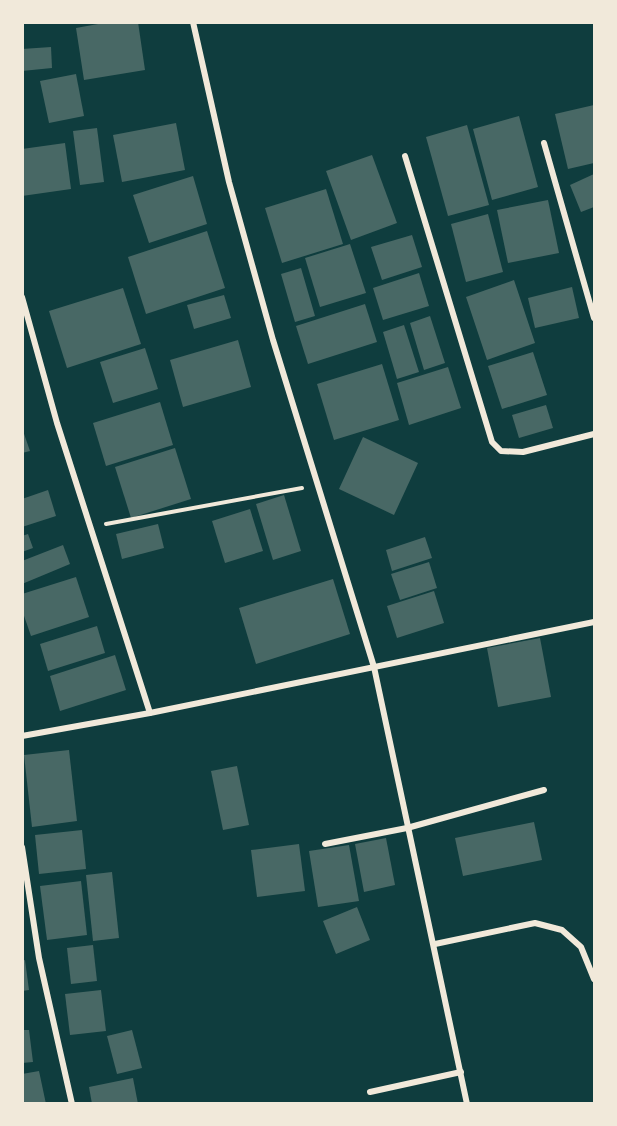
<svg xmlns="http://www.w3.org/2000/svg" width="617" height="1126" viewBox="0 0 617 1126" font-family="Merriweather,serif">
<rect width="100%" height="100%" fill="#0f3d3e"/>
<!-- building -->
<g fill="#486865">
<path d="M109,22H138L145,70L84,80L76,28Z"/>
<path d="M51,47L52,68L22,71V49Z"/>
<path d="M76,74L84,116L49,123L40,81Z"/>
<path d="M594,105V163L568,169L555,114Z"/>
<path d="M519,116L538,187L492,200L473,129Z"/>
<path d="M176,123L185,170L122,182L113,135Z"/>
<path d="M467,125L489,205L448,216L426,137Z"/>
<path d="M97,128L104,182L80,185L73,131Z"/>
<path d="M65,143L71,189L22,196V149Z"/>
<path d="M372,155L397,223L351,240L326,171Z"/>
<path d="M594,174V207L581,212L570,185Z"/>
<path d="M193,176L207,224L149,243L133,195Z"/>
<path d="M326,189L343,244L282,263L265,208Z"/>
<path d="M548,200L559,253L508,263L497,210Z"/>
<path d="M488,214L503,272L466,282L451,224Z"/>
<path d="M207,231L225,288L146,314L128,257Z"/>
<path d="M412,235L422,267L382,280L371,247Z"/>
<path d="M350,244L366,293L320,307L305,258Z"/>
<path d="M301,268L315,316L295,322L281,274Z"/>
<path d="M419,273L429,306L383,320L373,288Z"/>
<path d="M514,280L535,343L487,360L466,297Z"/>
<path d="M572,287L579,318L535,328L528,298Z"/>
<path d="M123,288L141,344L67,368L49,311Z"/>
<path d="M224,295L231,318L194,329L187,305Z"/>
<path d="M365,304L377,342L308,364L296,326Z"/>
<path d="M430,316L445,363L424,370L410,323Z"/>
<path d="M404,325L419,372L397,379L383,332Z"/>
<path d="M238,340L251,387L183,407L170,360Z"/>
<path d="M145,348L158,389L113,403L100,362Z"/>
<path d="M533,352L547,395L502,409L488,366Z"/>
<path d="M382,364L399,420L334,440L317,384Z"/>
<path d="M448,367L461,408L409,425L397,383Z"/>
<path d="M160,402L173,445L106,466L93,423Z"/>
<path d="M546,405L553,428L519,438L512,415Z"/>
<path d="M22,428L30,451L22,453Z"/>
<path d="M363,437L418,463L394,515L339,489Z"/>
<path d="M175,448L191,499L131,518L115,467Z"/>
<path d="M48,490L56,516L22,527V499Z"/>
<path d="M284,495L301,551L273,560L256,504Z"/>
<path d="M250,509L263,551L225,563L212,521Z"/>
<path d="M158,524L164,548L122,559L116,534Z"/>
<path d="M28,534L33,548L22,552V536Z"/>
<path d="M425,537L432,558L392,571L386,550Z"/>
<path d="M63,545L70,564L22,584V561Z"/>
<path d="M429,562L437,588L400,600L391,574Z"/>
<path d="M76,577L89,617L31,636L22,610V594Z"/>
<path d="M333,579L350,634L256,664L239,608Z"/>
<path d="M434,591L444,623L397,638L387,606Z"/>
<path d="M97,626L105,653L48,671L40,644Z"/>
<path d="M540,638L551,697L498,707L487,648Z"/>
<path d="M115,655L126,690L60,711L50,676Z"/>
<path d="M69,750L77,821L32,827L24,755Z"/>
<path d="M237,766L249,825L223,830L211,771Z"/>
<path d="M534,822L542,860L463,876L455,838Z"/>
<path d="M82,830L86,869L39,874L35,835Z"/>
<path d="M386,838L395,885L364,892L355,844Z"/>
<path d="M299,844L305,891L257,897L251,850Z"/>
<path d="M349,845L359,901L318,907L309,851Z"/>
<path d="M112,872L119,938L93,941L86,875Z"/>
<path d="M81,881L87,935L47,940L40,886Z"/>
<path d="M357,907L370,940L336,954L323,921Z"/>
<path d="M93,945L97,981L71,984L67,948Z"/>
<path d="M25,960L29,990L22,991V961Z"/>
<path d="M101,990L106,1031L70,1035L65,994Z"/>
<path d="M22,1030H29L33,1062L22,1063Z"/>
<path d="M132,1030L142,1068L117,1074L107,1036Z"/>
<path d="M39,1071L46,1104H22V1074Z"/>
<path d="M133,1078L138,1104H92L89,1087Z"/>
</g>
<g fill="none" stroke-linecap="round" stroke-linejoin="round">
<!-- path -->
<path stroke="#f1e9da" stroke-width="4" d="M106,524L302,488"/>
<!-- minor -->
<g stroke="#f1e9da" stroke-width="6">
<path d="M193,22L229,182L273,340L374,667L467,1104"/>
<path d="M544,143L594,318"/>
<path d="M405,156L492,442L501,451L523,452L594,434"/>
<path d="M22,297L57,423L150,713"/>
<path d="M22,736L150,713L594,622"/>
<path d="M325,844L407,828L544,790"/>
<path d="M22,847L39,958L72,1104"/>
<path d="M435,944L535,923L562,930L581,947L594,979"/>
<path d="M370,1092L461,1072"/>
</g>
</g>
<!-- border -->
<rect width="617" height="1126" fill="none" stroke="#f1e9da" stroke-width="48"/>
</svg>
